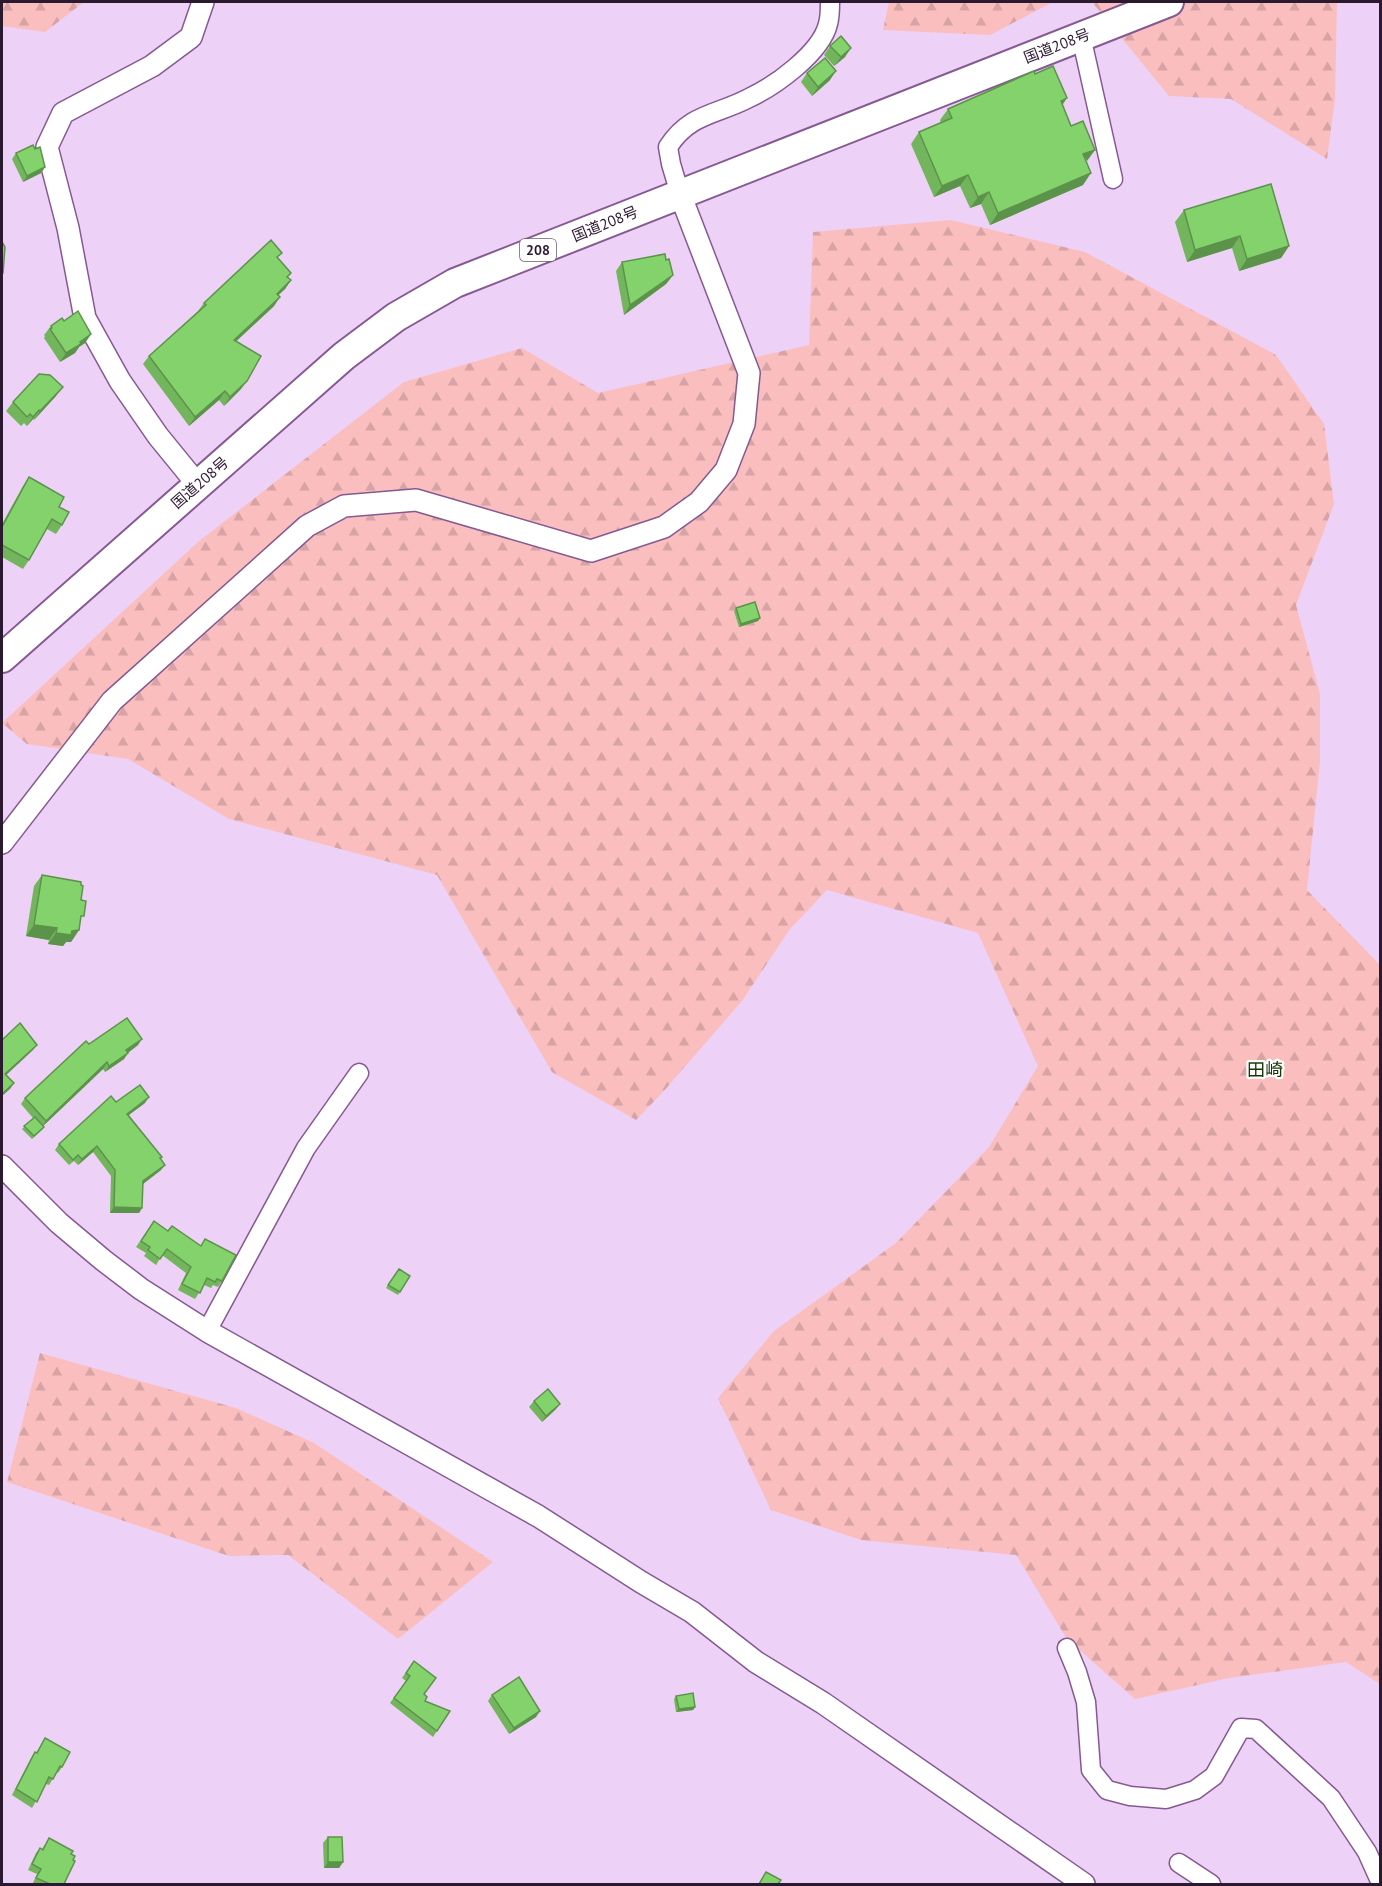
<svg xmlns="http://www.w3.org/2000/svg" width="1382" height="1886" viewBox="0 0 1382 1886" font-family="'PT Sans','Noto Sans JP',sans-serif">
<defs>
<pattern id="forest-firs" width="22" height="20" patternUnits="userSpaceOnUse" patternTransform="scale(1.5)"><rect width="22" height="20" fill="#fbbebe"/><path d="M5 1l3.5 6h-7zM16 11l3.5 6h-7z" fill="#d7a3a4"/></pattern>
</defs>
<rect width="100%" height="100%" fill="#eed1f7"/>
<!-- forest -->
<g fill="url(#forest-firs)">
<path d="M2,2H84L45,32L2,26Z"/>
<path d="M889,2H1053L990,35L883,30Z"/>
<path d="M1092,2H1337L1335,99L1327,159L1231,99L1169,96Z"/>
<path d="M951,220L1085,252L1276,355L1324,424L1334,504L1296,605L1320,694V761L1307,890L1380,965V1684L1346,1662L1229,1678L1135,1699L1067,1639L1016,1555L861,1540L771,1510L718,1398L774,1331L896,1243L989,1147L1038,1066L978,933L827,890L790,929L742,1001L663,1092L636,1120L552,1072L437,875L229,819L128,759L27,744L2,723L198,542L404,382L522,348L598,393L809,345L813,232Z"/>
<path d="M40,1353L236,1408L314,1443L493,1562L398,1639L288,1555L229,1556L7,1482Z"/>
</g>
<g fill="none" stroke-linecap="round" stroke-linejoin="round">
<defs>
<g id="minor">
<path d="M1081,36L1113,179"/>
<path d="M680,194L671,164L668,147C690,113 717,115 749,98C775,86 821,53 828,24C830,17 830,9 830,2"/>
<path d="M207,1331L306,1148L359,1073"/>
<path d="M1067,1648L1077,1672L1086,1702L1091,1770L1107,1790L1130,1796L1166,1799L1195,1790L1214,1776L1241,1728L1256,1729L1331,1798L1367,1852L1380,1881"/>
<path d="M1179,1863L1211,1884"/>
</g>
<g id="tertiary">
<path d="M198,485L158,436L120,381L85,318L68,228L47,147L63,113L152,66L191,37L203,2"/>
<path d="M2,843L112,701L307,526L344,506L416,500L591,551L664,527L699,502L726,470L744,424L749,373L680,194"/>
<path d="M2,1166L59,1223L103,1260L141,1289L207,1331L538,1516L641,1582L692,1612L756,1662L823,1703L1084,1884"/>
</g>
<path id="trunk" d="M2,658L344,356L396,317L455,283L1169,2"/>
</defs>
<!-- minor casing -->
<use href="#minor" stroke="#855992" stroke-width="21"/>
<!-- tertiary casing -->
<use href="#tertiary" stroke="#855992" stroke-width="24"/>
<!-- trunk casing -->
<use href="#trunk" stroke="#855992" stroke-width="32"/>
<!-- minor -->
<use href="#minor" stroke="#fff" stroke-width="18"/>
<!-- tertiary -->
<use href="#tertiary" stroke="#fff" stroke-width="21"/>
<!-- trunk -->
<use href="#trunk" stroke="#fff" stroke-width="28"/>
</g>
<!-- wall -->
<g fill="#72b55c">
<path d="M830,46L845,57L834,66L824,55Z"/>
<path d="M807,73L830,80L812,96L801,82Z"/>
<path d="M1035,74L1062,105L1086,161L1083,185L990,225L981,204L970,208L960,186L934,197L911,144L919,132L941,123L940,120L948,109Z"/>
<path d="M16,153L45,167L41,173L23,182L12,159Z"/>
<path d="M1184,210L1289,246L1281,258L1239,271L1232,248L1187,262L1175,222Z"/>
<path d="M278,259L288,277L291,280L285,289L278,295L274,306L236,341L241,389L224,406L219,400L189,426L143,364L149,356L198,311L204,303Z"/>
<path d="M666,260L673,275L666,284L624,315L616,271L622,262Z"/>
<path d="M64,321L91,334L85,343L79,347L75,353L60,362L44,338L45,336L44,335L51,326Z"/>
<path d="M56,396L34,420L33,419L27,426L24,423L21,426L6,411L13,402Z"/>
<path d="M29,477L62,525L56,534L47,529L29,560L23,569L2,557V524L23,486Z"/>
<path d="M736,608L760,618L758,621L739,627L734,611Z"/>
<path d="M42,875L81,885L80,922L79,930L71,942H66L63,946L48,944L49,940L26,936L34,886Z"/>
<path d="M89,1044L138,1045L128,1053L124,1059L105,1072L103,1069L43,1126L44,1127L42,1130L32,1139L22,1129L33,1118L21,1104L25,1098Z"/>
<path d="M145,1103L129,1115L162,1157L161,1159V1170L143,1184L142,1208L139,1213H110L111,1176L93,1152L78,1165L74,1161L69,1165L55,1150L59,1144Z"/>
<path d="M154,1221L168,1231L201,1246L205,1239L222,1281L218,1287L213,1285L211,1288L204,1285L195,1299L178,1290L186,1273L162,1255L156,1265L144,1256L146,1253L136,1247Z"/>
<path d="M399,1269L410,1276L398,1295L386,1288Z"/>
<path d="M534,1401L560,1404L555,1410L542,1422L529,1407Z"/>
<path d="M414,1661L425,1701L450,1711L433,1737L390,1703L406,1681L402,1678Z"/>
<path d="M492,1695L536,1717L509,1734L488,1701Z"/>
<path d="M676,1696L695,1707L693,1710L676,1712L674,1699Z"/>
<path d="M45,1738L62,1767L58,1773L57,1772L49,1785L46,1784L32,1808L12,1795L31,1758L35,1752L36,1753Z"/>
<path d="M328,1837L343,1862L339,1868H324L323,1843Z"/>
<path d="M49,1838L71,1854L64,1884H36L33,1883L37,1874L28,1870L36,1853L40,1848L42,1849Z"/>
</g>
<!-- shaded-wall -->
<g fill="#5c934b">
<path d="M851,48L845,57L834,66L841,57Z"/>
<path d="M836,71L830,80L812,96L818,87Z"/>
<path d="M1067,98L1059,110L1061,101Z"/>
<path d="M1095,150L1087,161L1083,154Z"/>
<path d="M45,167L41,173L23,182L27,176Z"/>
<path d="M1091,173L1083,185L990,225L998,213Z"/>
<path d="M968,175L960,186L934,197L942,186Z"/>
<path d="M989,192L981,204L970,208L978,197Z"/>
<path d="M1240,236L1232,248L1187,262L1195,250Z"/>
<path d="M1289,246L1281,258L1239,271L1247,259Z"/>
<path d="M673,275L666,284L624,315L630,305Z"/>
<path d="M291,280L285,289L271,302L277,294Z"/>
<path d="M280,297L274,306L228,349L234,340Z"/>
<path d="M91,334L85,343L79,347L75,353L60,362L66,353Z"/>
<path d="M247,381L241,389L224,406L230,397Z"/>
<path d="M63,387L56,396L34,420L40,411Z"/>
<path d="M225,391L219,400L189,426L195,417Z"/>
<path d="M39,410L33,419L27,426L33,417Z"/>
<path d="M760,618L758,621L739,627L741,624Z"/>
<path d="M34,925L57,928L49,940L26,936Z"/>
<path d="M79,930L71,942H66L63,946L48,944L56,933Z"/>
<path d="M142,1039L138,1045L122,1057L126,1050Z"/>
<path d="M37,1045L33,1050L2,1079L5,1074Z"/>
<path d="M128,1053L124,1059L105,1072L109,1066Z"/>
<path d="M107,1062L103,1069L42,1127L46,1121Z"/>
<path d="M14,1083L10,1089L2,1096L3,1093Z"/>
<path d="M149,1097L145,1103L123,1119L127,1114Z"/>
<path d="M97,1146L93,1152L78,1165L82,1159Z"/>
<path d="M165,1165L161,1170L139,1187L143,1181Z"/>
<path d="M114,1207L142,1208L139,1213H110Z"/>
<path d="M560,1404L555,1410L542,1422L546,1416Z"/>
<path d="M695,1707L693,1710L676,1712L679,1709Z"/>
<path d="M540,1711L536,1717L509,1734L514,1728Z"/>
<path d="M328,1862H343L339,1868H324Z"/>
</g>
<!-- building -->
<g fill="#84d26b" stroke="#5c934b" stroke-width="1.5">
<path d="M841,36L851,48L841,57L830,46Z"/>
<path d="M825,58L836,71L818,87L807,73Z"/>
<path d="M1053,66L1067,98L1061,101L1071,126L1083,121L1095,150L1083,154L1091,173L998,213L989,192L978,197L968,175L942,186L919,132L952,118L948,109L1034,71L1035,74Z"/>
<path d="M33,145L35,149L40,147L45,167L27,176L16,153Z"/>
<path d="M1271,184L1289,246L1247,259L1240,236L1195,250L1184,210Z"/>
<path d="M271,240L282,253L277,257L291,273L287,277L291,280L277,294L280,297L234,340L261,356L247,381L230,397L225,391L195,417L149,356L206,305L204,303Z"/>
<path d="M2,242L5,247L3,273H2Z"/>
<path d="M665,254L666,260L669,259L673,275L630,305L622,262Z"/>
<path d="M78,311L91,334L80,342L81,344L66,353L50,329L52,328L51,326L62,318L64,321Z"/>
<path d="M39,374L50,375L63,387L40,411L39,410L33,417L30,414L27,417L13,402Z"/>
<path d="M29,477L64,497L59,507L69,512L62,525L52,519L29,560L2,545V527Z"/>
<path d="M755,602L760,618L741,624L736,608Z"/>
<path d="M42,875L81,882V885L83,886L81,900L86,901L84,916H81L79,930L72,931L71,935L56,933L57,928L34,925Z"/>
<path d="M127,1018L142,1039L126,1050L128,1053L109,1066L107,1062L46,1121L25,1098L86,1041L89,1044Z"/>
<path d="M20,1023L37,1045L5,1074L14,1083L3,1093L2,1092V1040Z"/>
<path d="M140,1085L149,1097L127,1114L162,1157L160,1158L165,1165L143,1181L142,1208L114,1207L115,1170L97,1146L82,1159L78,1155L73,1160L59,1144L111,1096L116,1102Z"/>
<path d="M35,1117L44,1127L34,1136L24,1126Z"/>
<path d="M154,1221L168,1231L172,1226L201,1246L205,1239L236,1255L222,1281L217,1279L215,1282L207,1278L200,1293L182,1284L191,1267L167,1249L160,1259L148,1250L150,1247L141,1241Z"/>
<path d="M399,1269L410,1276L400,1292L388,1285Z"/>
<path d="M548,1389L560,1404L546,1416L534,1401Z"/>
<path d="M414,1661L436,1678L424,1694L427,1697L425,1701L450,1711L437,1731L394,1698L410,1676L406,1673Z"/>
<path d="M519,1677L540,1711L514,1728L492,1695Z"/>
<path d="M693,1693L695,1707L679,1709L676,1696Z"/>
<path d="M45,1738L70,1752L62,1767L60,1766L53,1779L49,1777L37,1802L16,1789L35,1752L37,1753Z"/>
<path d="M328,1837H342L343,1862H328Z"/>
<path d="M49,1838L73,1851L71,1854L75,1856L73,1860L75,1861L64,1884H50L36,1878L41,1869L32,1864L40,1848L43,1850Z"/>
<path d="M766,1872L781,1880L778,1884H759Z"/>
</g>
<g text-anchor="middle" stroke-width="4.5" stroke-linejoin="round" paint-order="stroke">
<!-- shield labels -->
<rect fill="#fefefe" stroke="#6a5e6e" stroke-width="1.5" x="520" y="239" width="36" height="22" rx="4.5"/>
<g font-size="14" font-weight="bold" fill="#2b1930">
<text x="538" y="255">208</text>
</g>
<!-- street labels -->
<g font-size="15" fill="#2b1930" stroke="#fefefe">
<text transform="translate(1057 46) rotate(-21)" y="5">国道208号</text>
<text transform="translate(605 224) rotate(-22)" y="5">国道208号</text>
<text transform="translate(200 483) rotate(-41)" y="5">国道208号</text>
</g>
<!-- quarter labels -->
<g font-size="18" fill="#163609" stroke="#fefefe">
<text x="1265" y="1076">田崎</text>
</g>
</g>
<!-- border -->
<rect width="1382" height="1886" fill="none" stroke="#2b1930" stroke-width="6"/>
</svg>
